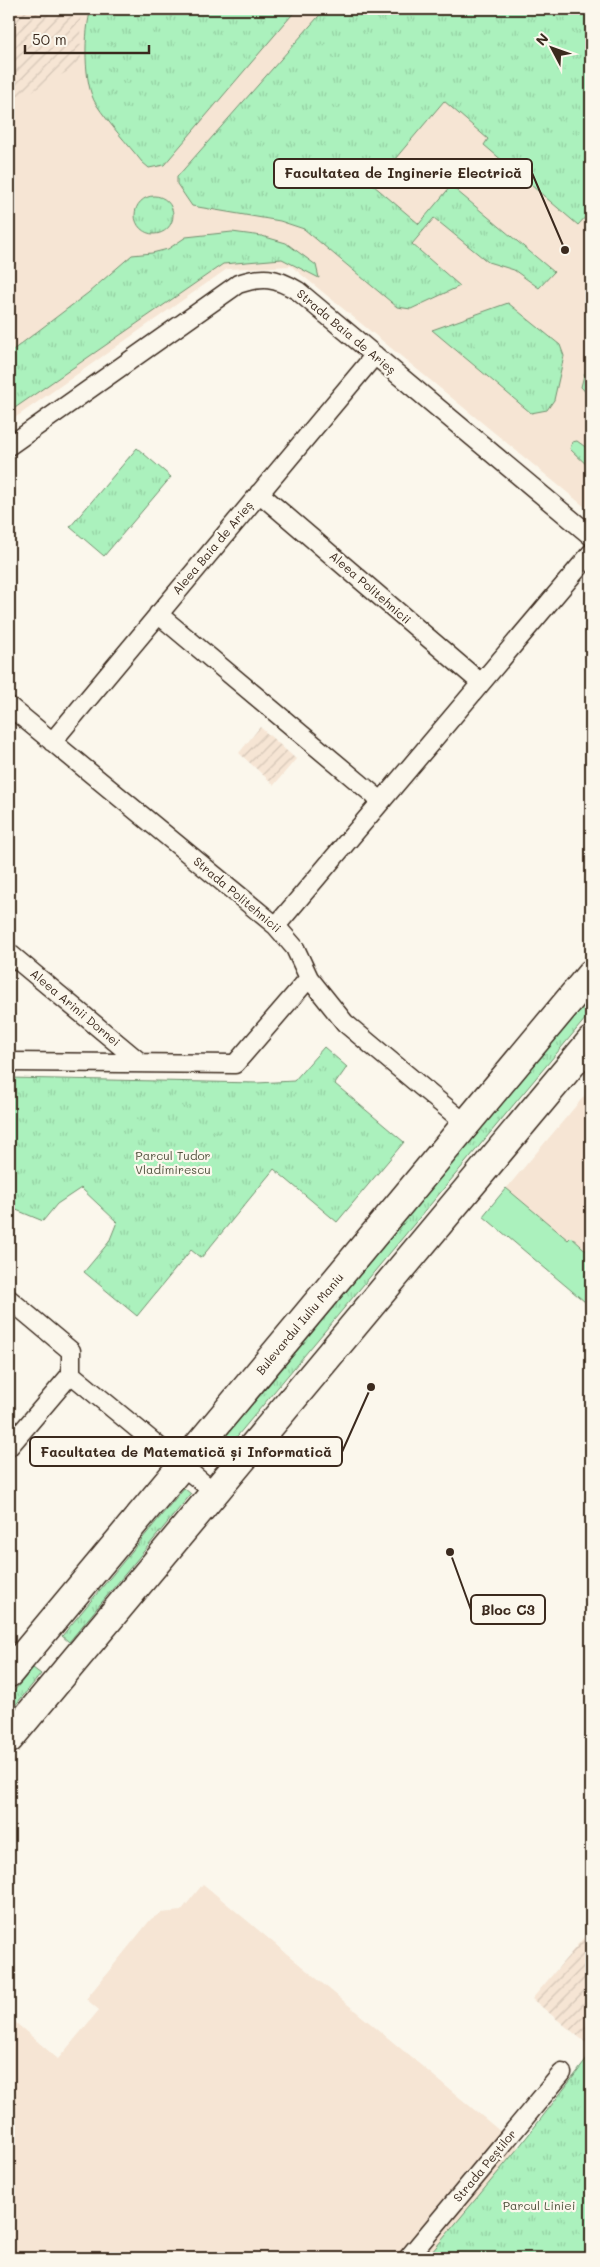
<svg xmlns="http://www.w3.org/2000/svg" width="600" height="2267" viewBox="0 0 600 2267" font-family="Mali,sans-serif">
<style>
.built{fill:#f6e5d4}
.industrial{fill:url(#industrial-furrows)}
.grass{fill:url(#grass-tufts);stroke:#738e6e}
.garden{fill:#abf1bd;stroke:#738e6e}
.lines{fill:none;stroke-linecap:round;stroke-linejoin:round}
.minor-casing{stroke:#3b2a1e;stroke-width:21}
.primary-casing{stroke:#3b2a1e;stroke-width:31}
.minor{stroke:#fbf7ec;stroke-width:18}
.primary{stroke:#fbf7ec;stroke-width:28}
.labels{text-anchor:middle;stroke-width:4.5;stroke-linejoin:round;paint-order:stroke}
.street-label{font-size:12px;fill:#3b2a1e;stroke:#fbf7ec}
.park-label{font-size:12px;fill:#51523e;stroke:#fbf7ec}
.leader{fill:none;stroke:#3b2a1e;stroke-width:2}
.callout-dot{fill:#3b2a1e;stroke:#fbf7ec;stroke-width:2}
.callout{fill:#fbf7ec;stroke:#3b2a1e;stroke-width:2}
.callout-label{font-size:14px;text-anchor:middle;font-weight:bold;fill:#3b2a1e}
</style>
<defs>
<pattern id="industrial-furrows" width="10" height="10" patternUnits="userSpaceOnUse" patternTransform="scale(1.25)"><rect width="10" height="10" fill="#f6e5d4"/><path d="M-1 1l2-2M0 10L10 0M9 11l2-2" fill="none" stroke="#d4c5b6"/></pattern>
<pattern id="grass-tufts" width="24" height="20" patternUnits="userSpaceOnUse" patternTransform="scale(1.25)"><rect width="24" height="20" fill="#abf1bd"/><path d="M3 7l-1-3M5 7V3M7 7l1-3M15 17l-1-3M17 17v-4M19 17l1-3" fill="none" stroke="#94cfa2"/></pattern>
</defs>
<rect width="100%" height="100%" fill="#fbf7ec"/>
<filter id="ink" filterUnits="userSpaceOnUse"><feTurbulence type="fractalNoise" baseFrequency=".02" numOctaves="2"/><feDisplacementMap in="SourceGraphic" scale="10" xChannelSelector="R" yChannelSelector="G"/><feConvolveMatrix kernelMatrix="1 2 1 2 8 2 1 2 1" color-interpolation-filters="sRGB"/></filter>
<g filter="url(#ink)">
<path class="built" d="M9 9H591V512L291 266 227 269 9 422Z
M591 1088V1307L483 1216Z
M203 1884 519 2147 427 2258H9V2017L58 2059 99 2010 86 1999 143 1929 151 1919 161 1913 181 1911Z"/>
<path class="industrial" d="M9 9H84L80 20 81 64 9 104Z
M260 727 296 759 274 785 239 753Z
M591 1929V2047L532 1999Z"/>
<path class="grass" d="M91 9H297L164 165 149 168 142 162C127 143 109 124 96 104 83 84 84 31 91 9Z
M325 9H591V201L585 209 589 213 578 225 484 145 488 139 444 101 373 185 419 224 451 186 554 272 539 288 514 270 488 262 434 218 412 244 460 286 411 309 397 307 304 229 280 221 192 206 177 184V177Z
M135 215a19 19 0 1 1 38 0a19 19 0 1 1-38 0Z
M232 232 262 236 286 243 316 265 319 278 282 259 223 264 9 412V353L88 293 132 255 152 253 168 249 186 237Z
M508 303 560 345 564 356 554 400 547 410 531 413 432 330Z
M591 365V398L581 387 584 375Z
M577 441 591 451V469L570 449 572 442Z
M137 448 171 477 104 556 70 527Z
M591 997V1012L218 1459 211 1454Z
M324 1047 347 1067 335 1084 404 1142 337 1222 274 1169 201 1258 191 1250 137 1316 84 1272 109 1242 117 1222 81 1188 57 1204 43 1221 9 1207V1078L257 1083 294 1081Z
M184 1488 191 1494 69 1642 62 1636Z
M33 1668 41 1674 9 1713V1697Z
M591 2054V2258H427L519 2147Z"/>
<path class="garden" d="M506 1188 568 1240 571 1237 591 1255V1307L483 1216Z"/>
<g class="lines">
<defs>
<path id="minor" d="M9 446 238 284C263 276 275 277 298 291L591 536
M259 493 481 683
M158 614 381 801
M9 706 276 926 295 948 309 978 345 1023 466 1124
M52 742 375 355
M276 926 591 553
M9 953 141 1063
M9 1062 235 1064 309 978
M9 1299 71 1351V1374
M71 1374 214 1492
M9 1447 71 1374
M408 2258 562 2073"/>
<path id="primary" d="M9 1673 591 974
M9 1739 591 1041"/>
</defs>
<use href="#minor" class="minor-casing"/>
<use href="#primary" class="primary-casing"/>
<use href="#minor" class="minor"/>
<use href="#primary" class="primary"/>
</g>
</g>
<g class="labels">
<g class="street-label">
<text transform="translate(346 332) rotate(40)" y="4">Strada Baia de Arieș</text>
<text transform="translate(213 548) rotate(-50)" y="4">Aleea Baia de Arieș</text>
<text transform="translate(370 588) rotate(41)" y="4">Aleea Politehnicii</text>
<text transform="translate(237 895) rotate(40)" y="4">Strada Politehnicii</text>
<text transform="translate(75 1008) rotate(40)" y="4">Aleea Arinii Dornei</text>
<text transform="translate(300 1324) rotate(-50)" y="4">Bulevardul Iuliu Maniu</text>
<text transform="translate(485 2166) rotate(-50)" y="4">Strada Peștilor</text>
</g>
<g class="park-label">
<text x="173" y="1160">Parcul Tudor<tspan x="173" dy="14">Vladimirescu</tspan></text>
<text x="539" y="2210">Parcul Liniei</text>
</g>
</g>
<path class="leader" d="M565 250L532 173M371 1387L342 1452M450 1552L471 1610"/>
<g class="callout-dot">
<circle cx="565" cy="250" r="5"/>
<circle cx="371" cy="1387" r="5"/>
<circle cx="450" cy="1552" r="5"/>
</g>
<g class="callout">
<rect x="274" y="159" width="258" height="29" rx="5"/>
<rect x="30" y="1437" width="312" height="29" rx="5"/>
<rect x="471" y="1595" width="74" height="29" rx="5"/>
</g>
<g class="callout-label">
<text x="403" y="178">Facultatea de Inginerie Electrică</text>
<text x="186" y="1457">Facultatea de Matematică și Informatică</text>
<text x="508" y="1615">Bloc C3</text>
</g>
<rect width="600" height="2267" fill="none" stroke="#fbf7ec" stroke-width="30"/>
<rect x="15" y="15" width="570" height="2237" fill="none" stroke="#3b2a1e" stroke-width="2" filter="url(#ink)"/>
<g transform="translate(552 48) rotate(311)" stroke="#fbf7ec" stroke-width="4" paint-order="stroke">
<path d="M0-4L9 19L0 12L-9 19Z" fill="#3b2a1e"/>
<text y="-8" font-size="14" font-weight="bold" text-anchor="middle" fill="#3b2a1e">N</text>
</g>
<path d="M25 45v8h124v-8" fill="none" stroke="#3b2a1e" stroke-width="2.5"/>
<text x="32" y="45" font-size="15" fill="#3b2a1e" stroke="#fbf7ec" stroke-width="4" paint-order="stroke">50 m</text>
</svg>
